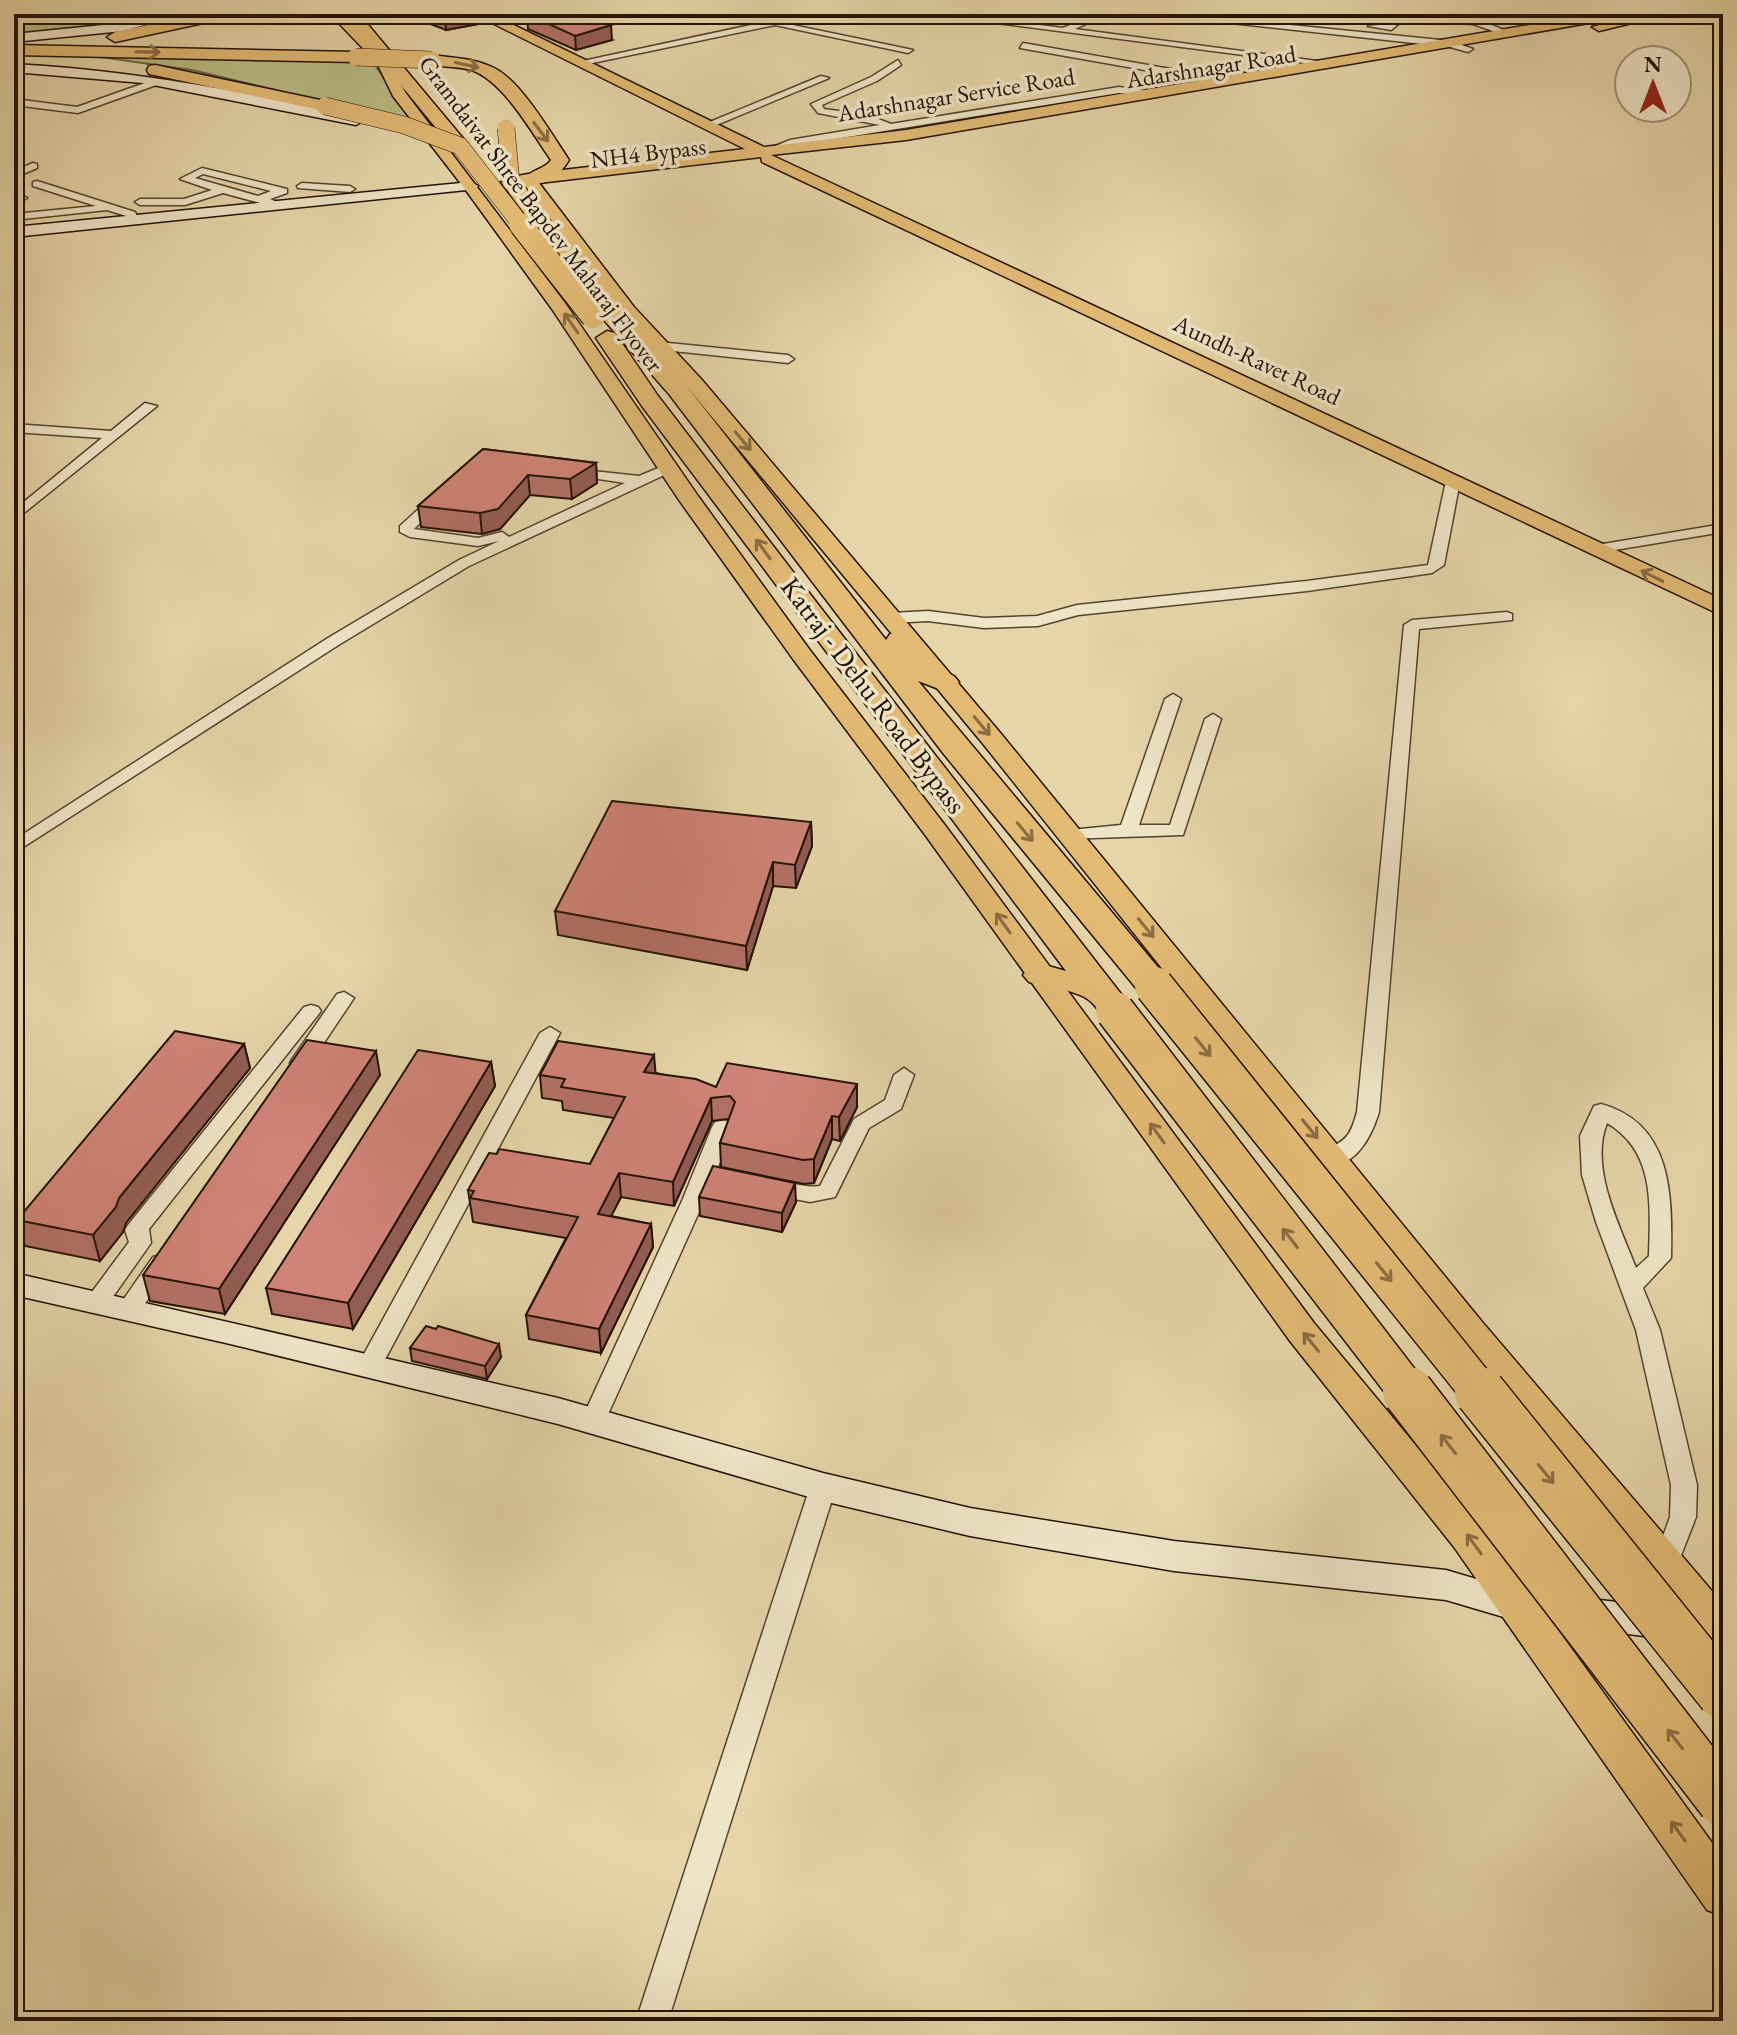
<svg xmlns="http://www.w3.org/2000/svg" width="1737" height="2035" viewBox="0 0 1737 2035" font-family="'EB Garamond',serif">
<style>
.green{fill:#bbbc84;stroke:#706745;stroke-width:2}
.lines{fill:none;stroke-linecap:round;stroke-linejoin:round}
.street-casing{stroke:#54432e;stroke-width:3}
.secondary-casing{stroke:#241206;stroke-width:3}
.primary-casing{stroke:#241206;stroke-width:3}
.highway-casing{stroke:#241206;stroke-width:3}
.street{fill:#eee4c6;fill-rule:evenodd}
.secondary{fill:#eee4c6;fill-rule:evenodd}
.primary{fill:#e2ba74;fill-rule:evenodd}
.highway{fill:#e2ba74;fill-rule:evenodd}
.highway-bridge-far3-casing{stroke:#241206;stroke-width:18;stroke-linecap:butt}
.highway-bridge-far2-casing{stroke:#241206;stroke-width:25;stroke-linecap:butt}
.highway-bridge-far1-casing{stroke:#241206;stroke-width:41;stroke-linecap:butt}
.highway-bridge-casing{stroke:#241206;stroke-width:53;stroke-linecap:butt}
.highway-bridge-far3{stroke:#e2ba74;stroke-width:17}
.highway-bridge-far2{stroke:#e2ba74;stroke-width:23}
.highway-bridge-far1{stroke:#e2ba74;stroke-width:38}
.highway-bridge{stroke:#e2ba74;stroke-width:50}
.wall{fill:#b37166;stroke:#241206;stroke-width:2}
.shaded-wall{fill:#925c53;stroke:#241206;stroke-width:2}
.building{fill:#d08377;stroke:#241206;stroke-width:2}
.oneway{stroke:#8c6e42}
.labels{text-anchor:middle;stroke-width:7;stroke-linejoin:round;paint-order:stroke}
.far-street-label{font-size:24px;fill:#241206;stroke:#eee4c6}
.street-label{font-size:28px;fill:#241206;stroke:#eee4c6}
</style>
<rect width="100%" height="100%" fill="#e5d5a8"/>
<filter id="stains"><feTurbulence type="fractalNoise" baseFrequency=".0025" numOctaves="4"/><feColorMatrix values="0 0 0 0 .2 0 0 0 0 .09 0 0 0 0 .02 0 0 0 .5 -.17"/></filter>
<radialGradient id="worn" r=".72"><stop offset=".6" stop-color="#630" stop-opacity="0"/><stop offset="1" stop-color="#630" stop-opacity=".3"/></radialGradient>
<path class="green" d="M14 14H155L118 23 14 34Z
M93 56 373 62 414 123 192 70Z"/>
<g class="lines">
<defs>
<path id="street" d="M802 14H819L783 23 913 50 908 53 775 25 583 65 578 62Z
M1096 14H1107L1075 29 1332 63 1327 66 973 20 977 17 1063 28Z
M1149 14H1179L1451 41 1473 49 1468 52 1450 47Z
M1343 14H1382L1391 17 1387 20Z
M1483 14H1530L1590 20 1586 23Z
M1718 14H1723V18Z
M1400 15 1474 18 1514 34 1507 36 1473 24 1402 21 1391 30 1368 26 1389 24Z
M1023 43 1199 74 1215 83 1210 86 1196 79 1020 48Z
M898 60 901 65 877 81 822 105 824 109 868 115 891 124 1119 87 1162 93 1157 96 1119 93 792 146 763 156 758 153 790 140 880 125 818 113 811 104 871 77Z
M821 76 829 78 714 126 705 124Z
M156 79 159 84 78 113 14 105V99L77 107Z
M33 163 37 164V168L14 178V171Z
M202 168 287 189V193L270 199 284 205 279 208 223 193 185 205H140L135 202 140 199H184L212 190 180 179ZM203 174 271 191 258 196 195 178Z
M37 181 135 212 139 220 129 222 126 216 107 210 14 220V214L96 206 33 186V182Z
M302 183 350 186 355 189 350 192 298 188 297 186Z
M22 195 27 198 14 205V198Z
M658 342 788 355 794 359 788 363 654 349 652 346Z
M145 403 157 406 14 521V510L102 438 14 432V424L111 431Z
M668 464 675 468 673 471 469 566 340 644 14 853V840L328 638 459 560 499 541 478 546 410 537 400 532V526L435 494H445L447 497 414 529 478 538 502 532 509 537 625 483 565 474V468L639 476Z
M1453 477 1460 481 1444 565 1432 573 1307 591 1078 615 1038 626 984 628 928 621 892 623 884 618 892 613 928 611 984 618 1037 616 1077 605 1307 581 1428 565 1446 481Z
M1723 524V532L1597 553 1590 549 1597 545Z
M1507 612 1512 614V620L1419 629 1379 1112C1372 1135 1355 1171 1325 1163L1322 1158C1338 1136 1347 1150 1357 1112L1404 625 1412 620Z
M1173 694 1181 699 1139 825H1170L1205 719 1213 714 1221 719 1183 835 1064 839 1061 835 1070 830 1121 825 1165 699Z
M344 992 354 998 307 1068H293L290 1063 293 1058 337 994Z
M311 1005 318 1007 321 1011 318 1015 149 1229 151 1243 105 1308 97 1310 89 1308 85 1302 89 1296 129 1242 125 1230 128 1225 304 1007Z
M550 1027 560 1033 382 1365 378 1371 370 1374 362 1371 358 1365 540 1033Z
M904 1068 914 1075 901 1109 869 1128 835 1197 810 1202 760 1192 757 1187 760 1182C780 1176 800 1189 820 1186L854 1119 885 1100 894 1075Z
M1601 1104C1674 1124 1672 1198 1671 1258L1643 1288 1660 1330 1697 1485 1696 1517 1675 1571 1666 1575 1657 1571 1653 1564 1670 1517 1671 1485 1636 1330 1596 1222 1582 1175 1580 1136 1594 1106ZM1607 1123C1656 1152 1650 1206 1649 1256L1636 1268C1620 1226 1589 1168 1607 1123Z
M723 1120 731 1122 734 1127 704 1201 605 1421 602 1428 593 1430 584 1428 581 1421 682 1201 712 1127 715 1122Z
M161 1255 169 1257 172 1263 169 1269 137 1315 129 1317 121 1315 117 1309 121 1303 153 1257Z
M823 1477 832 1480 836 1487 668 2021H636L810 1487 814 1480Z"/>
<path id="secondary" d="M162 14H183L123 31 14 42V34L123 23Z
M14 64C110 69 204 84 299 104 317 108 349 110 363 121L356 125 143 83 14 72Z
M471 182 478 186 476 189 14 237V227Z
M14 1273 558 1398 823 1473 970 1508 1174 1541 1446 1570 1537 1597 1543 1608 1537 1619 1524 1623 1446 1600 1174 1571 970 1536 823 1501 558 1424 226 1343 14 1295Z
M1573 1597 1688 1610 1723 1625V1658L1683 1641 1573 1627 1560 1623 1554 1612 1560 1601Z"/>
<path id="primary" d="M330 14H344L388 58 405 92 565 303 698 496 809 649 944 824 1314 1323 1482 1525 1723 1858V1916L1707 1910 1454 1547 1290 1341 926 836 793 659 679 500 552 309 465 189 393 96 377 63Z
M474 14H491L764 147 906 130 1595 14H1625L1618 18 906 140 771 155 1723 600V616L762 162 761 157 539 183 634 307 702 380 1002 735 1483 1323 1723 1604V1650L1709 1645 1459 1341 984 745 688 388 622 314 524 184 513 186 505 181 507 178 528 174 745 149Z
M1643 14H1669L1599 31 1592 27Z"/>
<path id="highway" d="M200 14H230L222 19 115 42 107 37 115 32Z
M343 14H359L466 142 469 146 466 150H454Z
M14 45 356 52 364 57 356 62 14 55Z
M432 55C453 58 474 58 494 68 521 81 552 135 569 160 560 175 546 187 527 183L525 179C531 169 544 170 551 160 532 133 503 80 471 70 457 66 441 67 426 64L424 60Z
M155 65 325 101 334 106 325 111 149 74 147 70 149 66Z
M511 176 518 178 619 309 685 384 886 640 890 634 900 632 910 634 936 668 954 676 959 682 954 688 944 691 918 681 1167 978 1172 986 1167 994 1154 997 1141 994 943 753 669 394 603 319 501 182Z
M607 331 615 333 658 396 820 607 1128 1003 1133 1011 1128 1019C1095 1027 1106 1010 1086 998 1074 990 1043 986 1029 982L1023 975 1029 968 1041 964 1066 971 642 406 596 338Z"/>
</defs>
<use href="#street" class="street-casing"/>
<use href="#secondary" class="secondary-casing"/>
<use href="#primary" class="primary-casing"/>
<use href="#highway" class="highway-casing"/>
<use href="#street" class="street"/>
<use href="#secondary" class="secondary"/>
<use href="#primary" class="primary"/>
<use href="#highway" class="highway"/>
<defs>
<path id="highway-bridge-far3" d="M356 57 432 60
M325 106 404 125 460 146 523 227
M506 128 511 182"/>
<path id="highway-bridge-far2" d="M521 225 593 317"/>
<path id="highway-bridge-far1" d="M1154 986 1482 1394
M1115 1011 1410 1394"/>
<path id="highway-bridge" d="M1408 1392 1723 1801
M1480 1392 1723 1694"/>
</defs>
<use href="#highway-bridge-far3" class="highway-bridge-far3-casing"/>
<use href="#highway-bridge-far2" class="highway-bridge-far2-casing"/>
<use href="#highway-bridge-far1" class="highway-bridge-far1-casing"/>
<use href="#highway-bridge" class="highway-bridge-casing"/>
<use href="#highway-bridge-far3" class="highway-bridge-far3"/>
<use href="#highway-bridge-far2" class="highway-bridge-far2"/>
<use href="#highway-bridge-far1" class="highway-bridge-far1"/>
<use href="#highway-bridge" class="highway-bridge"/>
</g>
<path class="wall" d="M404 14H484V23L446 30Z
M527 14 612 40 576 50 528 29Z
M483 449 596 463 597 483 572 499 530 495 500 529 482 534 421 527 418 506Z
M811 822 812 846 796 888 773 886 747 970 558 935 555 911Z
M244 1044 250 1068 126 1223 123 1232 100 1261 25 1246 17 1220Z
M491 1062 495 1086 353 1329 272 1314 266 1288Z
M656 1073 716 1087 857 1107 840 1141 832 1139 814 1183 804 1184 721 1167 720 1143 729 1119 712 1121 674 1206 621 1197 611 1216 651 1224 653 1247 601 1353 529 1339 526 1315 566 1238 473 1222 468 1190 590 1164 614 1118 563 1110 562 1101 542 1098 540 1075Z
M380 1075 225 1314 150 1301 143 1275Z
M699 1197 796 1202 782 1232 700 1216Z
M410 1348 501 1357 487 1379 412 1361Z"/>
<path class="shaded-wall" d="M473 14H484V23L446 30 445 19Z
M611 25 612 40 576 50 575 36Z
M596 463 597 483 572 499 570 479Z
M528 475 530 495 500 529 482 534 480 513Z
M811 822 812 846 796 888 795 865Z
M773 862V886L747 970 746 946Z
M244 1044 250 1068 126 1223 123 1232 100 1261 93 1235 119 1198Z
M376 1051 380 1075 225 1314 219 1289Z
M654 1055 656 1078 644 1072Z
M491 1062 495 1086 353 1329 348 1303Z
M857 1084V1107L840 1141 839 1117Z
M711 1098 712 1121 674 1206 673 1182Z
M832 1116V1139L814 1183V1159Z
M619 1173 621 1197 600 1238 598 1214Z
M795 1183 796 1202 782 1232V1213Z
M651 1224 653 1247 601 1353 599 1329Z
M499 1344 501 1357 487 1379 485 1366Z"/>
<path class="building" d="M431 14H473L445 19Z
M527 14H577L611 25 575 36Z
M483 449 596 463 570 479 528 475 498 509 480 513 418 506Z
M612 801 811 822 795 865 773 862 746 946 555 911Z
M175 1031 244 1044 119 1198 116 1207 93 1235 17 1220Z
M307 1040 376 1051 219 1289 143 1275Z
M558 1041 654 1055 644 1072 696 1079 716 1087 727 1063 857 1084 839 1117 832 1116 814 1159 803 1160 720 1143 735 1102 730 1096 711 1098 673 1182 619 1173 598 1214 651 1224 599 1329 526 1315 578 1217 470 1198 474 1191 468 1190 489 1153 497 1154 499 1149 590 1164 625 1097 561 1087 565 1079 540 1075Z
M418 1050 491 1062 348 1303 266 1288Z
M713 1166 795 1183 782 1213 699 1197Z
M426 1326 436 1329 438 1326 499 1344 485 1366 410 1348Z"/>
<defs><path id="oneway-shaft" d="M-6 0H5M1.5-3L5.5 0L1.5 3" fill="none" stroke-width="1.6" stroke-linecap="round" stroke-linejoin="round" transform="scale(2)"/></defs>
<g class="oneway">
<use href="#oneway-shaft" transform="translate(148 52) rotate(1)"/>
<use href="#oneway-shaft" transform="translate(467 65) rotate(12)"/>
<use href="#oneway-shaft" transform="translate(541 132) rotate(53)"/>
<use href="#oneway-shaft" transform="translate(571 323) rotate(-125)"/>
<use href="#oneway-shaft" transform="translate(743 441) rotate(50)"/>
<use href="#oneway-shaft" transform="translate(763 549) rotate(-126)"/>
<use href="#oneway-shaft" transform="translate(1652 576) rotate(-154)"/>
<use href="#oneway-shaft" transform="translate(982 726) rotate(50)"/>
<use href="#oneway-shaft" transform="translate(1025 832) rotate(50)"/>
<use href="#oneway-shaft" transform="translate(1003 923) rotate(-126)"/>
<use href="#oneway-shaft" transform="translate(1146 928) rotate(51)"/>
<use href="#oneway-shaft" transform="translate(1203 1047) rotate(51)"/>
<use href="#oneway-shaft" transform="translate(1310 1129) rotate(51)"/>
<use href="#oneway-shaft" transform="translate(1157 1133) rotate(-126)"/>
<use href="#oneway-shaft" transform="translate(1290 1238) rotate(-128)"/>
<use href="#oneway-shaft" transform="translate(1384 1272) rotate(51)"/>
<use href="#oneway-shaft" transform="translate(1311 1342) rotate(-129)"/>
<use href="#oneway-shaft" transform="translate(1448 1444) rotate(-128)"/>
<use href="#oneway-shaft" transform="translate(1546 1474) rotate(51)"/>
<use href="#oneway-shaft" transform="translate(1474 1544) rotate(-126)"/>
<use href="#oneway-shaft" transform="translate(1675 1739) rotate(-128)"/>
<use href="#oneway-shaft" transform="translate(1678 1831) rotate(-126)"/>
</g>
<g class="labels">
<g class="far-street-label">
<text transform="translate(1211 67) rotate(-9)" y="8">Adarshnagar Road</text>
<text transform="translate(956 95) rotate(-9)" y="8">Adarshnagar Service Road</text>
<text transform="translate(648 153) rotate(-7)" y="8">NH4 Bypass</text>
<text transform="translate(541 214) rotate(53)" y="8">Gramdaivat Shree Bapdev Maharaj Flyover</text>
<text transform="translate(1257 360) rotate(25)" y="8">Aundh-Ravet Road</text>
</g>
<g class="street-label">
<text transform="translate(874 695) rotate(53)" y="10">Katraj - Dehu Road Bypass</text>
</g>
</g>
<rect width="1737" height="2035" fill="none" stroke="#e5d5a8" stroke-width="48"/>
<rect x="16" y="16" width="1705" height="2003" fill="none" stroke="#241206" stroke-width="4"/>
<rect x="24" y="24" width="1689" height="1987" fill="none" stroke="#241206" stroke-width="2"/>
<g transform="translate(1653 84)"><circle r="38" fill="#eee4c6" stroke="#9d9079" stroke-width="2"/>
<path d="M0-6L14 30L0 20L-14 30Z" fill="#8f2418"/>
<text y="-12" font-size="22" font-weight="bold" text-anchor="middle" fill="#241206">N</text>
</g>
<rect width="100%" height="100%" filter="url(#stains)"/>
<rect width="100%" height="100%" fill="url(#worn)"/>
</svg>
